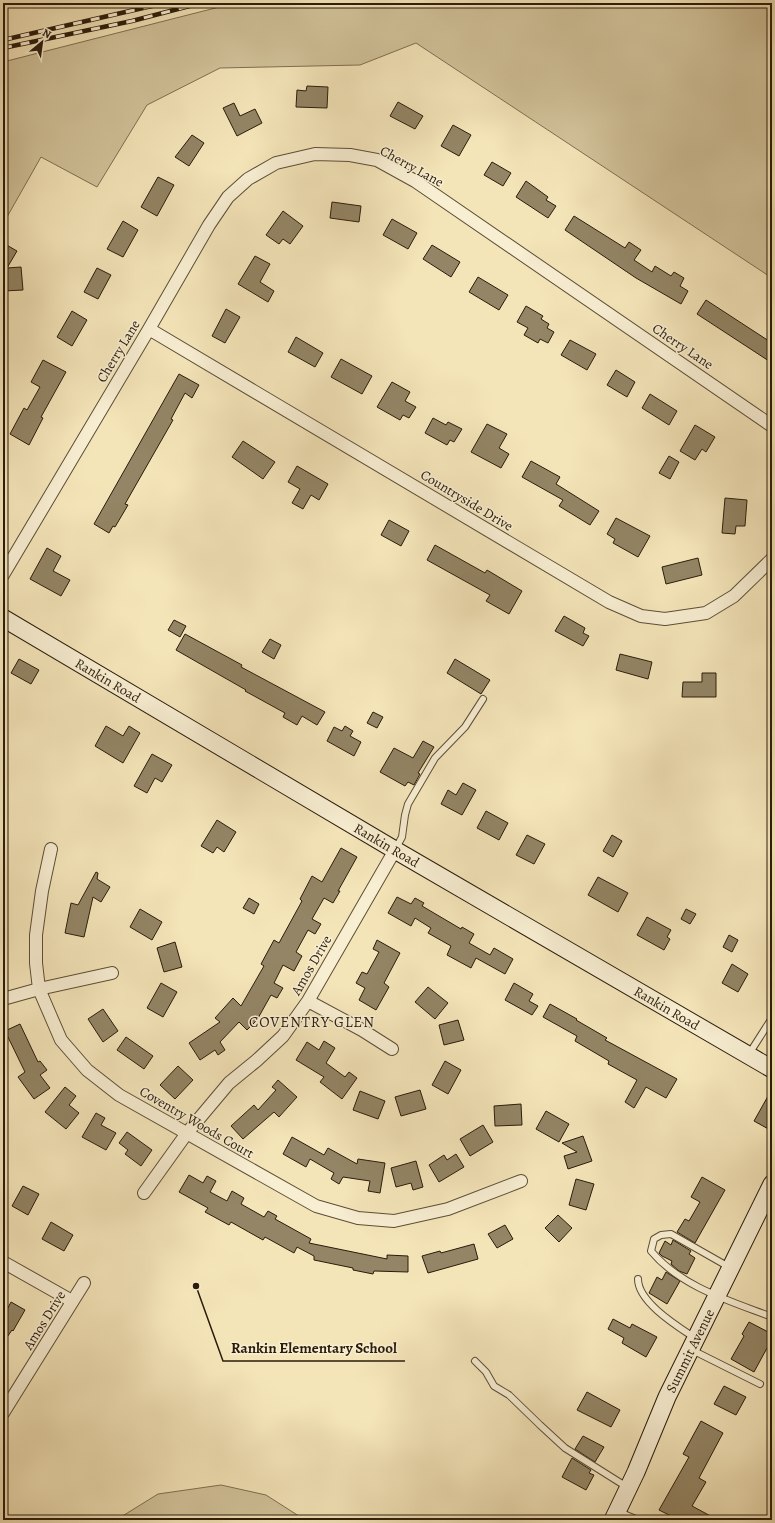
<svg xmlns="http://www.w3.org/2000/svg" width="775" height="1523" viewBox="0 0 775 1523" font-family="Alegreya,serif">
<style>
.green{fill:#d2c39b;stroke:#7e7052}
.building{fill:#938565;stroke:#2a1c0a}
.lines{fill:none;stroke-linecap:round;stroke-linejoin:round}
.lane-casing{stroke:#5c4e36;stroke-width:8}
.street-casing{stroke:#5c4e36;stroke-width:14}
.secondary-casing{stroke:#2a1c0a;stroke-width:19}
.lane{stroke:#f8eed2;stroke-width:6}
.street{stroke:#f8eed2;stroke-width:12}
.secondary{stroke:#f8eed2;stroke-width:17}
.rail-casing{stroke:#2a1c0a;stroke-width:4.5}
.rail{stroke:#f8eed2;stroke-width:3;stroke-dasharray:9;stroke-linecap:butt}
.labels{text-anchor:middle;stroke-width:3;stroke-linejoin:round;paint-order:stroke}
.street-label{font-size:14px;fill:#2a1c0a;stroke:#f8eed2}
.neighbourhood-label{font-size:15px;letter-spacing:1px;fill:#2a1c0a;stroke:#f8eed2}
.leader{fill:none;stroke:#2a1c0a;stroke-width:1.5}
.callout-dot{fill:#2a1c0a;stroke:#f8eed2;stroke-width:1.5}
.callout-label{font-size:15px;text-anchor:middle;font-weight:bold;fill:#2a1c0a;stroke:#f8eed2;stroke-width:3;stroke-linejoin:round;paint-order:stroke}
</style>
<rect width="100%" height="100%" fill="#f4e5b9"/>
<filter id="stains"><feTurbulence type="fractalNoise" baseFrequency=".005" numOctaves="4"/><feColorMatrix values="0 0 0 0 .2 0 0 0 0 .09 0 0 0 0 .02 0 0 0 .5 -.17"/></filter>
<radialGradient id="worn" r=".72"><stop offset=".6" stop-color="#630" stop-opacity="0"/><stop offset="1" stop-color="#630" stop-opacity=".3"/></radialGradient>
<path class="green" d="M235 3H772V278L416 43 360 65 220 68 147 105 97 187 41 157 3 224V62Z
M221 1485 266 1495 302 1518 301 1520H116L158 1494Z"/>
<path class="building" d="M307 86 328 87 327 108 296 107 297 90 306 91Z
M398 102 423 116 415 129 390 116Z
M234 103 240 116 255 109 262 123 237 136 223 108Z
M453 125 471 135 459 156 441 146Z
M192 135 204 143 189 166 175 157Z
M492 162 511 173 503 186 484 175Z
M158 177 174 185 157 216 141 207Z
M526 181 548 197 546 200 556 206 548 218 516 197Z
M332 202 361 206 359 222 330 218Z
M283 211 303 226 290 244 283 239 279 244 266 235Z
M574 216 625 248 629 242 641 250 634 260 652 272 655 266 671 276 674 272 684 278 680 286 688 291 681 304 636 278 565 230Z
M392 219 417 233 408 249 383 235Z
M123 221 138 230 123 257 107 249Z
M3 243 17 251 7 268 21 267 23 290 3 291Z
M432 245 460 262 451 277 423 259Z
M255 256 270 264 260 282 274 291 268 302 238 284Z
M97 268 111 275 98 299 84 292Z
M478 277 508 295 499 310 469 292Z
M706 300 772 343V363L697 314Z
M526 306 543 316 541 319 549 324 547 328 554 332 548 343 540 339 538 343 524 335 528 328 517 322Z
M226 309 240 317 225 343 212 336Z
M72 311 87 320 72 346 57 337Z
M296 337 323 353 315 367 288 352Z
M570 340 596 354 587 370 561 355Z
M341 359 372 376 362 394 331 377Z
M43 360 66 372 41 417 43 418 29 445 10 434 24 408 27 410 40 387 31 382Z
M616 370 635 382 627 397 607 385Z
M179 374 199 385 192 398 185 393 171 419 173 420 125 504 128 505 115 527 113 526 109 533 94 524Z
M392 382 410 392 405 401 416 407 409 418 403 415 400 420 377 407Z
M650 394 677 411 669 425 642 408Z
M433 418 446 425 448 422 462 429 454 442 450 440 447 445 425 433Z
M487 424 507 434 499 448 509 454 501 468 471 452Z
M695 425 715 437 706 452 702 449 695 460 680 451Z
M243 441 275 462 263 479 232 457Z
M669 456 679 462 670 479 659 473Z
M531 461 560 477 556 484 599 511 590 525 559 506 563 500 522 477Z
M297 466 328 484 319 500 311 495 303 509 292 503 300 489 288 482Z
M725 498 747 500 745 526H736L735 534 722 533Z
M616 518 650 536 638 557 613 543 615 539 607 534Z
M389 520 409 531 401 546 381 535Z
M435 545 485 573 487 570 522 591 509 614 486 601 490 595 427 560Z
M47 548 61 556 53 571 70 580 61 596 30 579Z
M698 558 702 575 666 584 662 567Z
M564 616 585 628 583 633 589 636 583 646 555 631Z
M174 620 186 626 180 637 168 630Z
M185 634 242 665 241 667 325 712 317 725 302 716 297 725 283 717 285 713 245 691 246 690 176 650Z
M270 639 281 645 274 659 262 652Z
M620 654 652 662 648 679 616 670Z
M19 659 39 670 31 684 11 673Z
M455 659 490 680 481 694 447 673Z
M702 673H716V697H682L683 682H702Z
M373 712 383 717 377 728 367 723Z
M106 726 123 736 129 726 140 733 123 763 95 746Z
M345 726 353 731 350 736 361 742 354 756 327 741 334 727 342 731Z
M423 741 434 747 418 773 420 774 414 785 408 782 405 786 380 772 394 748 413 758Z
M152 754 172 765 162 782 155 778 147 793 134 786Z
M463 783 476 790 462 815 441 804 448 790 456 795Z
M486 811 508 823 499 840 477 828Z
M217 820 236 832 224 852 217 847 213 853 201 846Z
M527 835 545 844 534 864 516 855Z
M612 835 622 841 613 857 603 851Z
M341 848 357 857 338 891H340L333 903 324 898 312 919 321 924 315 934 308 930 296 952 302 956 294 971 283 965 274 983 283 988 277 998 271 995 257 1020 247 1030 239 1022 220 1042 225 1050 218 1055 215 1050 200 1060 189 1043 220 1022 215 1018 233 998 241 1006 264 966 261 964 274 940 279 943 302 901 300 899 312 876 322 882Z
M96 872 98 873 97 879 110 887 101 902 93 897 84 937 65 933 71 903 78 905Z
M598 877 628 893 618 912 588 895Z
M397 897 411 904 415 898 424 903 422 906 461 929 462 927 474 934 469 943 490 955 494 948 513 959 505 974 476 958 471 968 447 955 451 946 428 933 431 928 415 918 411 926 388 913Z
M249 898 259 904 254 914 243 908Z
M140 909 162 922 152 940 130 927Z
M686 909 696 914 690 924 681 919Z
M647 917 671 930 667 937 670 939 664 950 637 935Z
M729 935 738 940 732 952 723 947Z
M377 940 400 953 384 983 389 987 376 1010 359 1000 365 988 356 983 362 972 367 974 379 952 373 949Z
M175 942 182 967 164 972 157 948Z
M732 964 748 974 738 992 722 983Z
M161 983 177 992 163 1017 147 1008Z
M514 983 533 994 529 1001 538 1006 532 1015 505 1000Z
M428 987 448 1003 435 1019 415 1002Z
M550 1004 577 1019 576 1020 607 1038 605 1040 677 1079 666 1098 646 1087 634 1108 625 1102 637 1080 608 1064 609 1061 575 1041 577 1036 543 1017Z
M103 1009 118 1031 103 1042 88 1019Z
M458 1020 464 1040 444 1045 439 1025Z
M20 1024 38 1062 40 1061 47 1070 40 1075 50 1088 34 1099 18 1077 25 1072 5 1031Z
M126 1037 153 1056 144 1069 117 1050Z
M324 1041 335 1048 326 1063 345 1077 349 1072 357 1078 342 1099 320 1082 324 1077 296 1060 307 1042 319 1050Z
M445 1061 461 1070 448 1094 432 1085Z
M178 1066 193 1080 175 1099 160 1085Z
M278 1080 297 1097 279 1117 274 1112 243 1139 231 1126 254 1105 258 1110 276 1090 272 1087Z
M65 1087 76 1096 69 1105 79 1113 66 1129 45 1112Z
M772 1089V1131L754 1121Z
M420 1090 426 1109 401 1116 395 1097Z
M360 1091 385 1101 378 1119 353 1110Z
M521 1104 522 1125 495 1126 494 1106Z
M546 1111 569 1124 559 1142 536 1129Z
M96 1113 105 1118 101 1125 116 1133 106 1150 82 1137Z
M483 1125 493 1142 470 1156 460 1139Z
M127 1132 152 1150 141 1166 125 1154 128 1150 119 1143Z
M583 1136 592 1161 568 1169 564 1156 577 1152 562 1143Z
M292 1137 324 1155 328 1148 357 1164 358 1159 385 1163 380 1193 368 1191 370 1181 343 1177 339 1184 331 1179 334 1173 310 1159 306 1167 283 1154Z
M456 1154 464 1167 439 1182 429 1165 444 1155 447 1160Z
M416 1161 423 1187 413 1190 411 1183 396 1187 391 1168Z
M189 1175 203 1183 207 1176 216 1181 210 1192 227 1201 232 1191 244 1198 241 1204 264 1217 268 1211 277 1216 275 1219 311 1239 309 1243 387 1259V1255L408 1256V1272L374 1271 373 1274 353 1270V1268L314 1260V1256L297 1247 294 1253 265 1237 263 1240 231 1222 229 1225 205 1212 208 1208 179 1192Z
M702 1177 725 1190 695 1243 677 1232 685 1219 689 1221 700 1202 691 1197Z
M576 1179 594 1184 586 1210 569 1205Z
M23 1186 39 1194 28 1215 12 1206Z
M558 1215 572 1228 559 1242 545 1228Z
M51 1222 73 1235 64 1251 42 1239Z
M505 1225 513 1239 497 1248 488 1234Z
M673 1240 691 1251 689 1254 695 1258 687 1274 679 1271 671 1264 672 1261 662 1256 659 1253 665 1241 671 1245Z
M474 1244 478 1259 428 1273 422 1256 440 1251 441 1253Z
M666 1272 680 1281 667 1304 649 1293 657 1277 662 1280Z
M11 1302 25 1310 13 1331 12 1330 3 1343V1317Z
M613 1319 630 1328 632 1324 657 1337 646 1357 622 1343 624 1338 608 1329Z
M749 1322 772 1334V1351L767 1348 754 1372 731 1359 744 1336 742 1334Z
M724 1386 746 1397 736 1415 714 1404Z
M587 1392 620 1410 611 1427 577 1410Z
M701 1421 723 1433 699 1478 706 1482 692 1506 718 1520H679L659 1510 689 1457 683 1454Z
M583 1436 604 1447 595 1462 575 1449Z
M572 1458 591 1470 589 1473 594 1475 586 1490 562 1477Z"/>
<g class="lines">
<defs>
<path id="lane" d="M396 848 402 837 405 815 408 804 435 758 465 727 483 699
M749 1054 772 1018
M729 1267 671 1234 661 1235 654 1239 651 1251C681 1287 730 1301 772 1317
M638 1279C638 1302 677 1326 695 1338
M692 1350 760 1384
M475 1361 486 1372 494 1386 509 1395 540 1425 565 1448 627 1487
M619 1512 638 1520"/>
<path id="street" d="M149 329 609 602 641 616 665 619 706 613 734 596 772 559
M3 575 149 329 209 225 228 197 248 179 276 163 315 154 350 155 377 160 415 181 772 426
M51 849 42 891 36 935V963L39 989 61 1040 87 1070 119 1095 316 1206 358 1218 394 1221 448 1209 521 1181
M3 999 39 989 112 973
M308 1001 362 1030 392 1049
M144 1193 187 1133 229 1083 256 1061 283 1036 308 1001 395 850
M3 1262 72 1301
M3 1413 84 1283"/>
<g id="secondary">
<path id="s1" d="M3 618 395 850 772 1069"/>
<path id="s2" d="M613 1520 636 1472 667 1397 772 1184"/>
</g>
</defs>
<use href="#lane" class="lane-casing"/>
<use href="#street" class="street-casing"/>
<use href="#secondary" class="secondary-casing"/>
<use href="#lane" class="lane"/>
<use href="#street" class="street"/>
<use href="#secondary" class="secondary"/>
<defs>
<path id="rail" d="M3 40 165 3
M3 48 132 21 201 3"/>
</defs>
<use href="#rail" class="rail-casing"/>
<use href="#rail" class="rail"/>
</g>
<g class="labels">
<g class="street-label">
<text transform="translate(412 166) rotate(29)" y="5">Cherry Lane</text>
<text transform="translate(683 346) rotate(34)" y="5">Cherry Lane</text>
<text transform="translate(118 351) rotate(-59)" y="5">Cherry Lane</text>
<text transform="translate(467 500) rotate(31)" y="5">Countryside Drive</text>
<text dy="5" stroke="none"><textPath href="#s1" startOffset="122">Rankin Road</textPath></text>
<text dy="5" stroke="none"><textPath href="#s1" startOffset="446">Rankin Road</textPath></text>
<text transform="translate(311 965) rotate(-60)" y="5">Amos Drive</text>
<text dy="5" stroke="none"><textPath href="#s1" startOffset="770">Rankin Road</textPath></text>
<text transform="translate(197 1122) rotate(30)" y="5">Coventry Woods Court</text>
<text transform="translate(44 1320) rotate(-58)" y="5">Amos Drive</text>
<text dy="5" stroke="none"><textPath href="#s2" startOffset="186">Summit Avenue</textPath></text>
</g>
<g class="neighbourhood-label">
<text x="312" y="1027">COVENTRY GLEN</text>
</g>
</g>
<path class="leader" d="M196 1286L223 1361H405"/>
<circle class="callout-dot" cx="196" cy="1286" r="4"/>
<g class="callout-label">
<text x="314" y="1353">Rankin Elementary School</text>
</g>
<rect width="775" height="1523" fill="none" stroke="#f4e5b9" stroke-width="16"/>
<rect x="4" y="4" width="767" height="1515" fill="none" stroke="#2a1c0a" stroke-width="2"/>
<rect x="8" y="8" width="759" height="1507" fill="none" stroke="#2a1c0a"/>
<g transform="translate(42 42) rotate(29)" stroke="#f8eed2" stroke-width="3" paint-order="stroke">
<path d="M0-3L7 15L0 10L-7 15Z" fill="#2a1c0a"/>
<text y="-6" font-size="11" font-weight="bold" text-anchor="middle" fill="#2a1c0a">N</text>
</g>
<rect width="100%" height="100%" filter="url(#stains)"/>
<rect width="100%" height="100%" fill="url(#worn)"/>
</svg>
